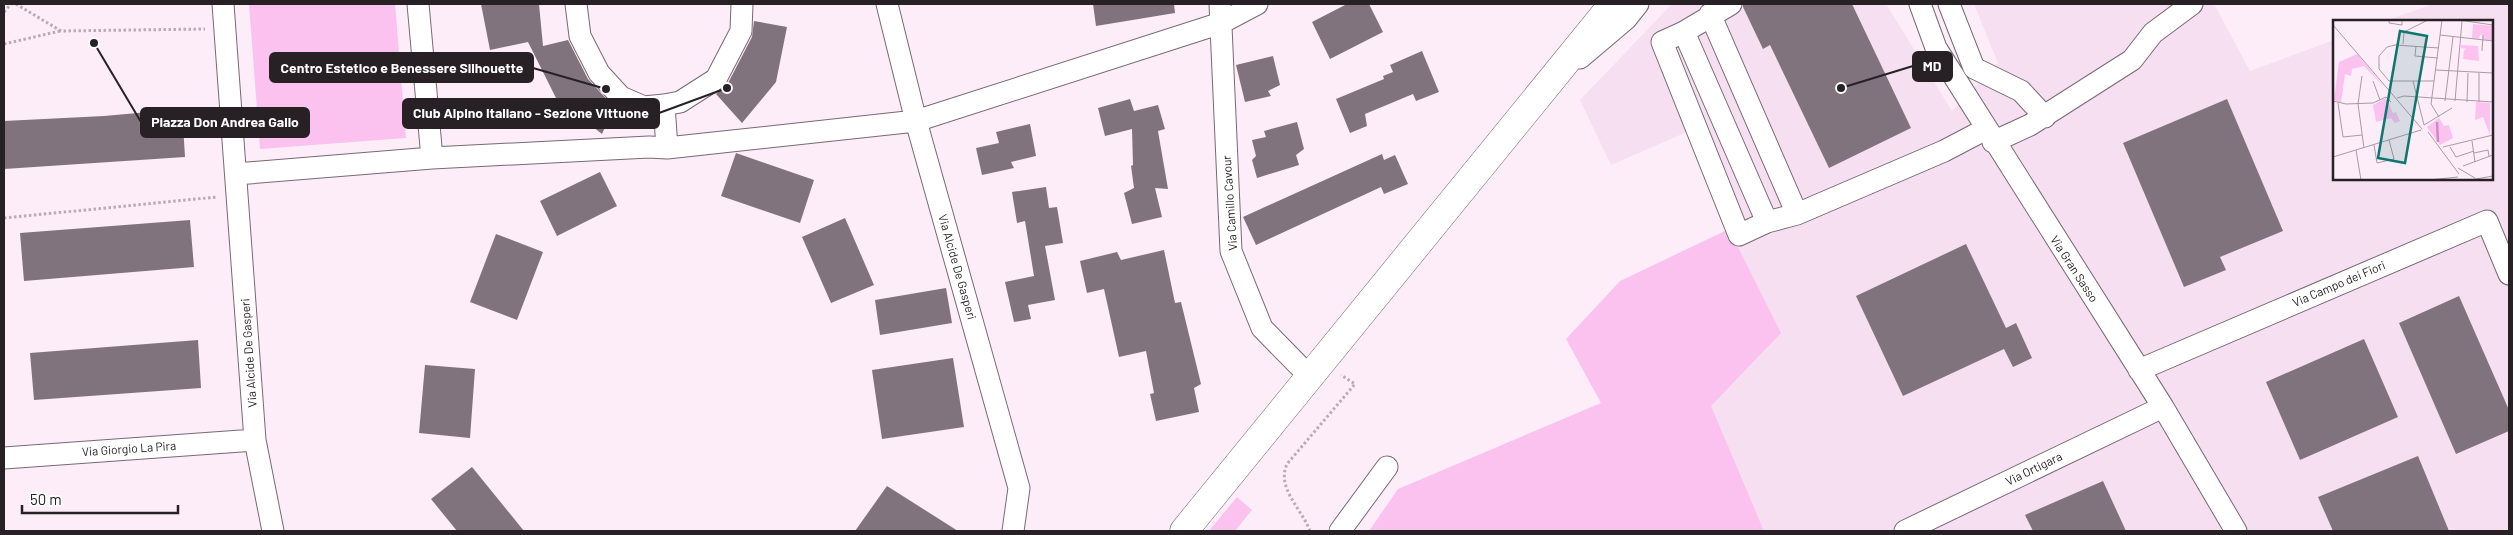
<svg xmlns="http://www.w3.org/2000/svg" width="2513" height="535" viewBox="0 0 2513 535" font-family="Barlow,sans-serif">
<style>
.built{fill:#f5dff0}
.green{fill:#fbc2f0}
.building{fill:#81737e}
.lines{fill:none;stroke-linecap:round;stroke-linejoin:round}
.minor-casing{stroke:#776974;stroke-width:23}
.major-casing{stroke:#776974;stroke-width:29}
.path{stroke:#b8abb5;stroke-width:3;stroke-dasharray:2.5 2.5;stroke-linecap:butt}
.minor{stroke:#fff;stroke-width:21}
.major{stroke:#fff;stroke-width:28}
.labels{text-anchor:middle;stroke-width:4.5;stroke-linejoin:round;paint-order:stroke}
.street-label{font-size:12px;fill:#272126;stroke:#fff}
.inset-river{fill:none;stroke:#ce8ac2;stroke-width:2.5}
.inset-road{fill:none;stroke:#a79ba5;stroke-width:1}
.view{fill:#0f766e;fill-opacity:0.15;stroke:#0f766e;stroke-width:2.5}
.inset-edge{fill:none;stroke:#272126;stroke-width:2.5}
.leader{fill:none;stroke:#272126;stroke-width:2}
.callout-dot{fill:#272126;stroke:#fff;stroke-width:2}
.callout{fill:#272126;stroke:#272126;stroke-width:2}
.callout-label{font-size:14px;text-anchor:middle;font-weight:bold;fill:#fff}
</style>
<rect width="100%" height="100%" fill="#fdedf9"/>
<path class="built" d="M1672 4H1886L1952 111 1998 63 1974 4H2214L2250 71 2334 40V179H2492V21H2385L2433 4H2509V531H1764L1710 406 1729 229 1687 132 1611 165 1580 100Z"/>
<path class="green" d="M249 4H395L406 138 260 149Z
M1729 229 1781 333 1711 406 1764 531H1369L1398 489 1601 403 1566 339 1620 281Z
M1237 497 1252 510 1235 531H1209Z"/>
<path class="building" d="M481 4H539L543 46 568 40 588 79 614 107 602 134 556 98 528 42 490 50Z
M1093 4H1174L1175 13 1096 26Z
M1347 4H1369L1383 32 1330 59 1312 22Z
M1743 4H1852L1911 128 1829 168 1770 45 1763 49 1743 7Z
M754 21 787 27 776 82 742 123 716 94 727 85 752 37Z
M1422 51 1439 92 1416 101 1413 94 1365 114 1367 126 1350 133 1336 99 1384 79 1383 76 1393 72 1390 65Z
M1273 56 1280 85 1268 91 1271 96 1245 102 1236 65Z
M1130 99 1134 111 1158 105 1165 129 1158 131 1168 189 1155 188 1162 217 1132 224 1124 193 1134 188 1131 166 1133 165 1132 129 1105 136 1098 108Z
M2227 99 2283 231 2220 257 2226 270 2184 287 2123 143Z
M182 109 185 157 4 169V121L104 116Z
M1297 122 1304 149 1296 155 1299 165 1257 178 1252 160 1256 156 1252 140 1266 137 1264 131Z
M1030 124 1036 156 1011 162 1014 168 982 175 976 148 999 143 996 132Z
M736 153 814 180 800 223 721 196Z
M1382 154 1384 160 1395 155 1408 184 1384 194 1381 187 1256 245 1243 217Z
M600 172 617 206 557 236 540 201Z
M1046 187 1049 208 1057 207 1063 243 1045 246 1055 300 1028 305 1031 319 1014 322 1005 282 1034 276 1025 221 1017 223 1012 192Z
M845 218 874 285 831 303 802 237Z
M190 220 194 267 24 281 20 233Z
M496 234 543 252 517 320 470 302Z
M1966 244 2006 328 2016 323 2032 358 2013 367 2004 349 1903 396 1856 296Z
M1164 250 1175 303 1181 302 1201 384 1194 388 1199 412 1156 421 1150 394 1154 393 1146 351 1119 357 1104 289 1087 293 1080 261 1117 252 1121 260Z
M946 288 952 323 880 335 875 300Z
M2459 296 2509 410V431L2456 454 2399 323Z
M2364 339 2398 417 2300 460 2266 382Z
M198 340 201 388 34 400 30 353Z
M953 358 964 427 882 439 872 370Z
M425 365 475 369 470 438 419 433Z
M2418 456 2449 531H2333L2318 497Z
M472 467 524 531H457L431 499Z
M2103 481 2126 531H2033L2025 515Z
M887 486 958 531H855Z"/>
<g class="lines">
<defs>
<path id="minor" d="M223 4 255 440 273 531
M418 4 432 158
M576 4 580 36 599 73 621 97 644 107 664 105
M887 4 916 121 1019 488 1013 531
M1220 4 1231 251 1262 328 1310 377
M1731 4 1684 32 1767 222 1797 214 1944 151 1986 129
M1920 4 1936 48 2163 407 2236 531
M1949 4 1974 68 2021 91 2045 117
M1710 14 1797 214
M1684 32 1662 42 1739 235 1767 222
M1580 58 1626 19 1638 4
M1993 142 2030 125 2132 60 2153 33 2192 4
M667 148 664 105 680 102 716 79 741 31 742 4
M236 174 432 158 649 147 667 148 916 121 1221 23 1257 4
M2139 370 2487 221 2509 274
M4 458 255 440
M1340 531 1387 467
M1905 531 2163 407"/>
<path id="major" d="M1184 531 1613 4"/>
</defs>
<use href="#minor" class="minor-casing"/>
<use href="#major" class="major-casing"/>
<path class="path" d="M16 4 61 31 205 29
M4 12 11 4
M4 44 60 31
M4 218 217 197
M1310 531C1302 509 1276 488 1287 464L1355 384 1341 375"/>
<use href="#minor" class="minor"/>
<use href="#major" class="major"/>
</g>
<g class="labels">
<g class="street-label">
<text transform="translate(1230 203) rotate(-94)" y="4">Via Camillo Cavour</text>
<text transform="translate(957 267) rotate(74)" y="4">Via Alcide De Gasperi</text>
<text transform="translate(2074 269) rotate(57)" y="4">Via Gran Sasso</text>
<text transform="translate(2339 284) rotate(-23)" y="4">Via Campo dei Fiori</text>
<text transform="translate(249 353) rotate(-94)" y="4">Via Alcide De Gasperi</text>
<text transform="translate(129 449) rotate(-4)" y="4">Via Giorgio La Pira</text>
<text transform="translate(2034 469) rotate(-26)" y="4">Via Ortigara</text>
</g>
</g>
<g transform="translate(2333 20)">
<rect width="160" height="160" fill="#fdedf9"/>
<path d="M140 4 160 6V20H150V15H147L146 19 139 18ZM128 25 145 26 146 41 130 39 131 30 134 29 128 28ZM24 34 52 68 31 46 19 49 18 56 12 54 8 83 1 80 6 42ZM53 78 60 93 63 92 67 101 62 103 58 98 43 102 40 85ZM143 82 157 83V115L150 97 142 100ZM106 98 111 106 116 105 120 118 107 125 94 107Z" fill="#fbc2f0"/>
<path class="inset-river" d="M104 102 105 122"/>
<path class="inset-road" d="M56 0V3L69 5V0M126 0 160 5M0 5 89 109M107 15 160 21M70 24 71 12 95 0M83 26 82 36 105 38M149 31 150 15M103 50 160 53M29 56 25 84 31 128M40 61 47 80M80 61 91 105 119 88M101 61H56L46 49V36L54 27 62 25 106 28M64 78 71 76 160 82M0 81 13 84 40 83 53 77 58 82M112 81 120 17M122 81 129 1M134 82 135 53M146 82V53M5 83 10 117 29 115M106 97 98 84 109 0M95 112 126 154M139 121 142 142M41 125 44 143 61 139 56 120M110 127 160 115M117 127 123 137 141 131M23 130 28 160M141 133 155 130 156 137M0 137 88 110M130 146 160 135M125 148 142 158M96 160 125 157M137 160 160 156"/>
<path class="view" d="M67 11 94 16 72 143 45 138Z"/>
<rect width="160" height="160" class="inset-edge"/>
</g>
<path class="leader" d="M1841 88L1913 66M606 89L533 68M727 88L659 113M94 43L141 122"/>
<g class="callout-dot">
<circle cx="1841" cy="88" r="5"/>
<circle cx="606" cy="89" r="5"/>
<circle cx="727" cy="88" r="5"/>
<circle cx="94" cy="43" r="5"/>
</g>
<g class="callout">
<rect x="1913" y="52" width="39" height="29" rx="5"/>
<rect x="270" y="53" width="263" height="29" rx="5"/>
<rect x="403" y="99" width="256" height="29" rx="5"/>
<rect x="141" y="108" width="168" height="29" rx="5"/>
</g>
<g class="callout-label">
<text x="1932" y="71">MD</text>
<text x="402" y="73">Centro Estetico e Benessere Silhouette</text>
<text x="531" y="118">Club Alpino Italiano - Sezione Vittuone</text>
<text x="225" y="127">Piazza Don Andrea Gallo</text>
</g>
<rect width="2513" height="535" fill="none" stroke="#272126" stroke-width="10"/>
<path d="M22 505v8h156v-8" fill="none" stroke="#272126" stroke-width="2.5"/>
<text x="30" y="505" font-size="15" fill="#272126" stroke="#ffffff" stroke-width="4" paint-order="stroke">50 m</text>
</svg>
